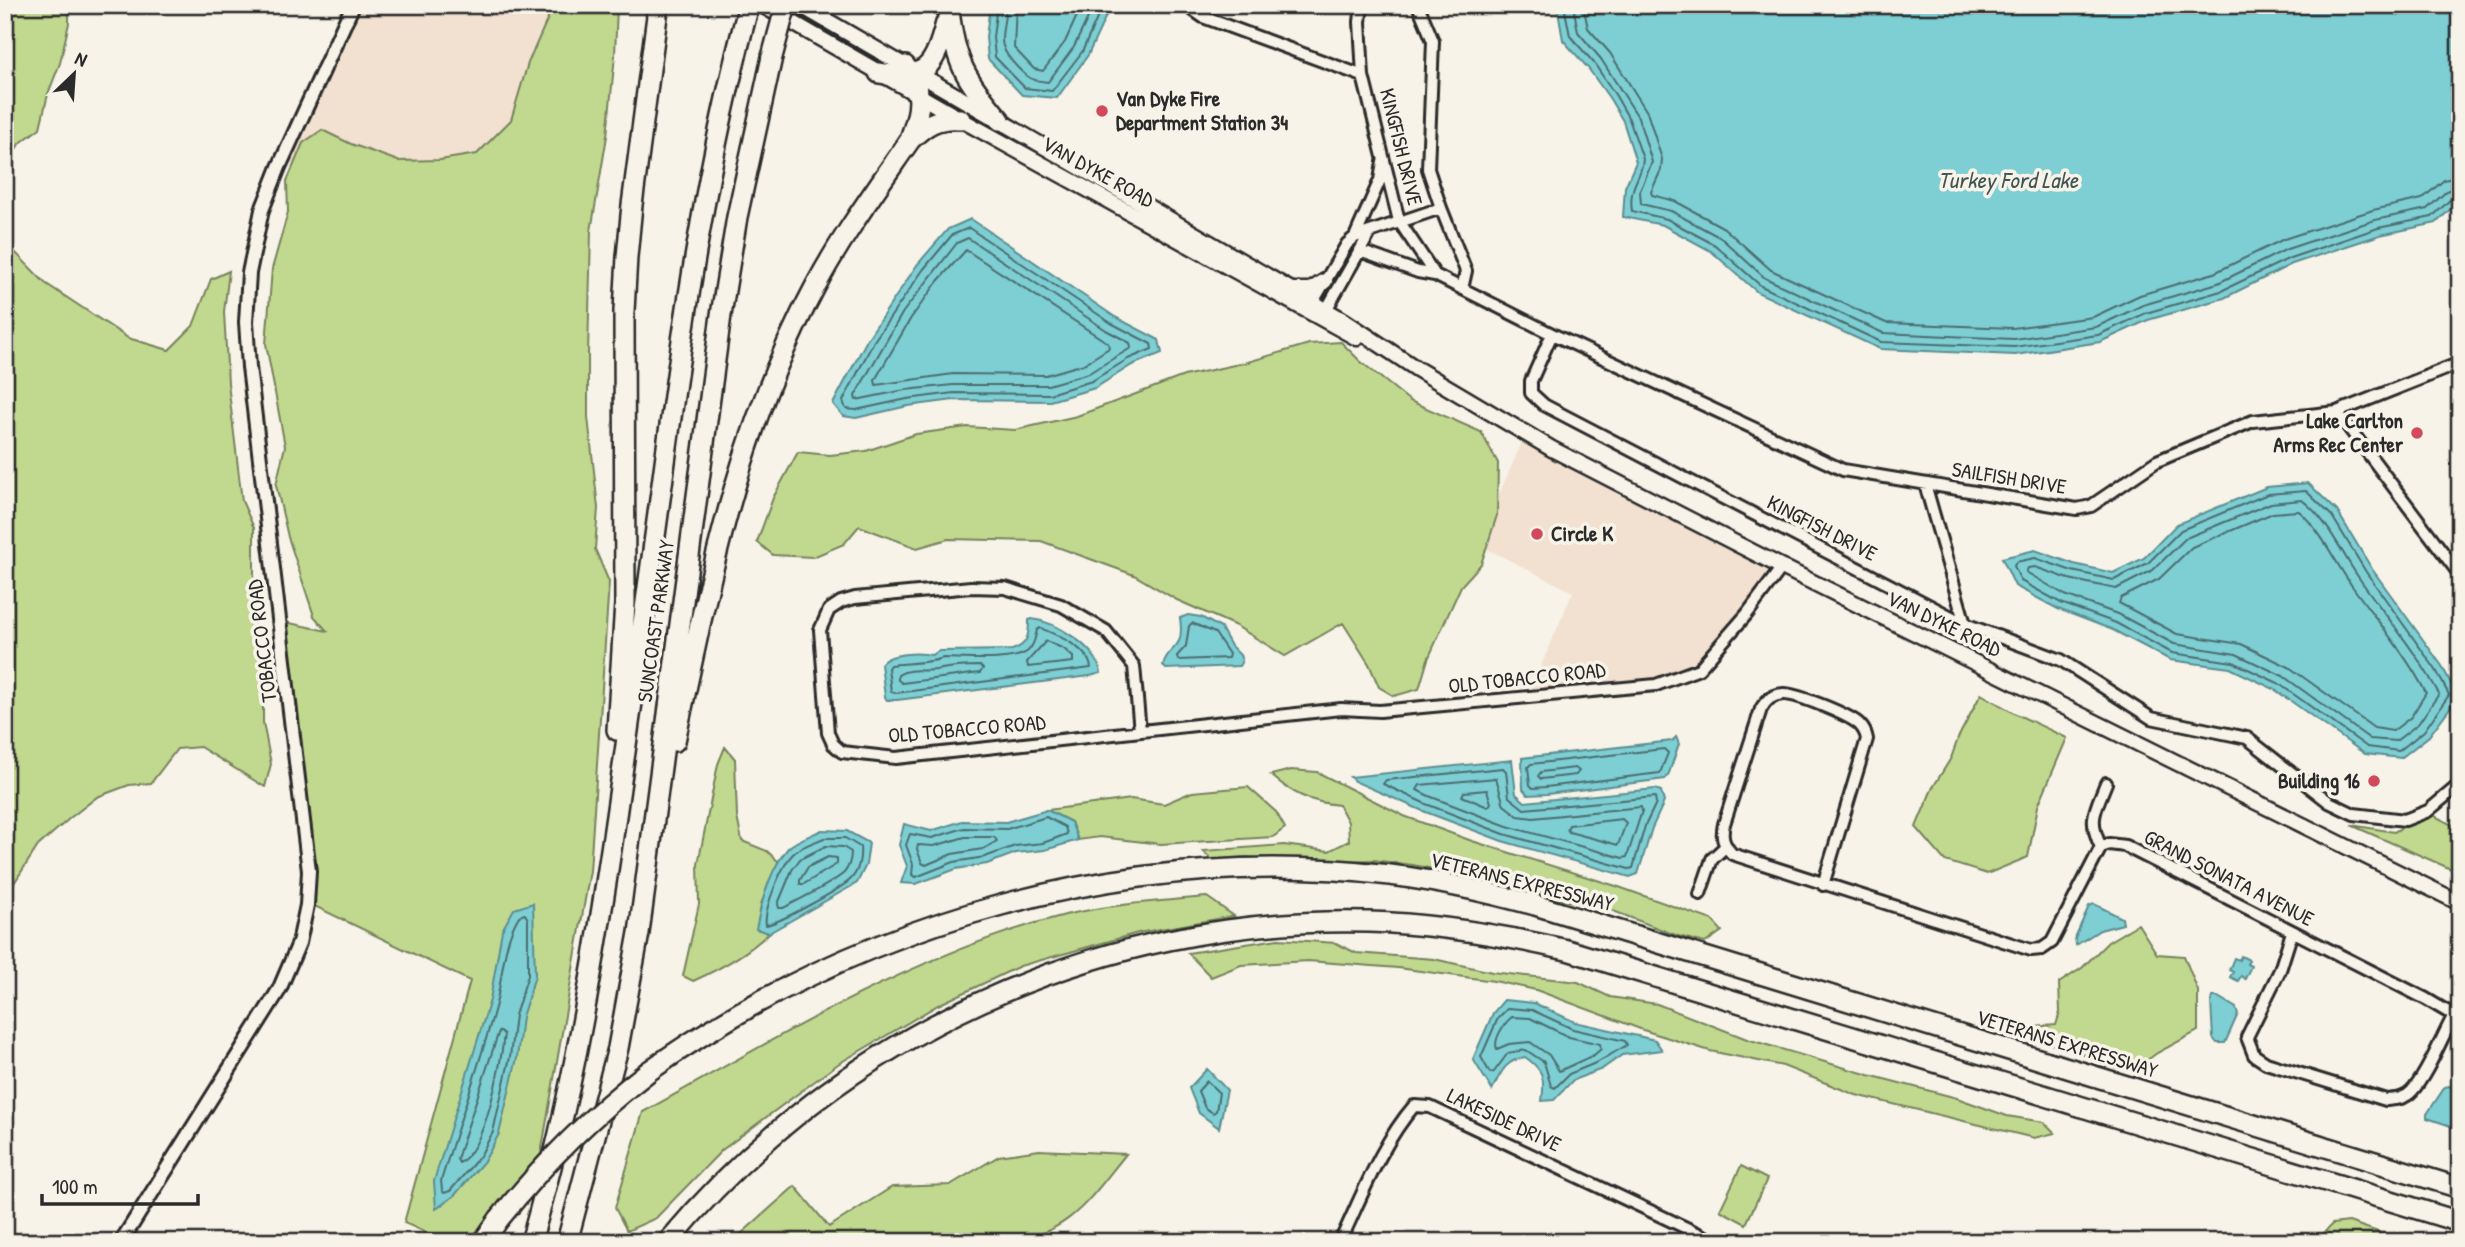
<svg xmlns="http://www.w3.org/2000/svg" width="2465" height="1247" viewBox="0 0 2465 1247" font-family="'Patrick Hand',sans-serif">
<style>
.built{fill:#f2e0d0}
.green{fill:#c1d98f;stroke:#76825d;stroke-width:2}
.water{fill:#7dcfd4;stroke:#5c8d90;stroke-width:2}
.lines{fill:none;stroke-linecap:round;stroke-linejoin:round}
.shore{stroke:#4c6d6f;stroke-width:2}
.minor-casing{stroke:#2b2b2b;stroke-width:16}
.tertiary-casing{stroke:#2b2b2b;stroke-width:18}
.secondary-casing{stroke:#2b2b2b;stroke-width:19}
.motorway-casing{stroke:#2b2b2b;stroke-width:24}
.minor{stroke:#f7f3e8;stroke-width:10}
.tertiary{stroke:#f7f3e8;stroke-width:12}
.secondary{stroke:#f7f3e8;stroke-width:14}
.motorway{stroke:#f7f3e8;stroke-width:19}
.motorway-bridge-casing{stroke:#2b2b2b;stroke-width:24;stroke-linecap:butt}
.motorway-bridge{stroke:#f7f3e8;stroke-width:19}
.poi-dot{fill:#d1495b;stroke:#f7f3e8;stroke-width:2.5}
.labels{text-anchor:middle;stroke-width:7;stroke-linejoin:round;paint-order:stroke}
.poi-label{font-size:21px;font-weight:bold;fill:#2b2b2b;stroke:#f7f3e8;text-anchor:start}
.street-label{font-size:21px;fill:#2b2b2b;stroke:#f7f3e8}
.water-label{font-size:23px;font-style:italic;fill:#405455;stroke:#f7f3e8}
</style>
<rect width="100%" height="100%" fill="#f7f3e8"/>
<filter id="ink" filterUnits="userSpaceOnUse"><feTurbulence type="fractalNoise" baseFrequency=".0143" numOctaves="2"/><feDisplacementMap in="SourceGraphic" scale="14" xChannelSelector="R" yChannelSelector="G"/><feConvolveMatrix kernelMatrix="1 2 1 2 8 2 1 2 1" color-interpolation-filters="sRGB"/></filter>
<g filter="url(#ink)">
<path class="built" d="M358 5H599L550 242 284 161Z
M1523 440 1775 573 1697 666 1652 682 1528 696 1573 592 1477 544Z"/>
<path class="green" d="M5 5H69V23L60 63 48 94 40 128 19 144 5 168Z
M551 5H617L615 55 607 136 591 231 588 354V417L598 508 595 549 609 582 590 871 541 1154 470 1242H449L404 1223 470 981 302 900 305 859 280 621 327 631 314 616 288 537 276 485 285 446 266 344 272 269 288 212 287 181 303 143 322 130 351 144 398 161 440 160 477 154 511 120 528 63 551 11Z
M5 248 14 251 45 283 128 338 169 350 193 326 211 279 229 271 224 312 228 383 242 501 254 528V631L263 674V722L271 764 265 787 200 747 177 749 151 783 129 785 97 797 70 818 38 846 5 897Z
M1341 342 1360 361 1410 401 1481 432 1498 463 1497 515 1490 537 1481 564 1461 586 1428 659 1419 689 1394 696 1379 687 1369 664 1343 623 1285 656 1236 626 1177 600 1134 575 1041 541 948 539 917 548 859 526 844 544 813 557 773 555 757 542 773 498 798 452 830 455 866 451 916 434 967 427 1015 430 1077 416 1184 376 1248 362 1309 344Z
M1981 694 2016 714 2067 738 2038 806 2028 857 1987 874 1945 861 1916 827 1932 789 1951 758 1959 736Z
M725 747 735 759 737 817 742 841 767 851 779 862 761 904 757 929 769 933C747 954 720 969 693 981L683 976 699 904 698 864 718 764Z
M1291 770 1317 772 1404 816 1472 841 1616 886 1712 920 1722 931 1705 943 1678 936 1603 907 1530 894 1490 880 1413 865 1373 860 1296 863 1247 857 1212 860 1203 851 1284 845 1329 851 1349 841 1348 822 1339 805C1310 802 1292 794 1271 775Z
M1248 787 1276 812 1285 828 1273 837 1161 844 1100 837 1078 840 1071 822 1047 810 1131 799 1164 804 1192 792Z
M2429 813 2460 829V854L2451 869 2351 825 2394 832Z
M1207 897 1234 916 1138 933 1020 966 938 1005 838 1064 722 1150 656 1218 627 1231 615 1208 643 1112C779 1037 914 953 1065 915 1111 904 1160 901 1207 897Z
M2138 924 2157 954 2184 956 2198 991V1031L2157 1053 2134 1070 2102 1065 2089 1056 2045 1042 2032 1027 2056 1025 2060 1012 2059 983 2082 968 2108 942Z
M1278 939 1336 943 1356 953 1434 959 1492 972 1578 982 1610 997 1657 1004 1747 1039 1869 1075 1957 1098 2007 1116 2044 1122 2055 1133 2034 1138 1856 1095 1783 1066 1710 1051 1643 1030 1536 990 1494 981 1398 968 1308 961 1241 965 1211 977 1188 953Z
M1039 1150 1126 1154C1088 1201 1069 1235 1005 1242H732L795 1186 829 1227 892 1187 950 1185 999 1156Z
M1741 1166 1767 1179 1746 1224 1720 1210Z
M2349 1222 2407 1242H2327L2322 1235 2332 1224Z"/>
<path class="water" d="M990 5H1111L1088 55 1057 98 1022 95 988 59 986 37Z
M1557 5H2460V200L2436 223 2380 235 2292 264 2224 298 2148 320 2100 342 2015 355 1880 349 1757 292 1711 251 1663 225 1623 217 1625 187 1636 162 1623 121 1610 99 1588 68 1563 40Z
M971 219 1115 317 1159 340 1162 353 1132 365 1095 388 1050 401 954 400 908 406 856 418 843 416 833 404 868 338 917 265 948 229Z
M2308 483 2337 511 2372 569 2442 666 2458 697 2429 736 2401 758 2365 754 2274 689 2230 668 2170 660 2113 630 2058 609 2015 586 2002 558 2035 550 2074 564 2113 573 2144 558 2177 524 2267 487Z
M1188 615 1201 617 1221 628 1231 646 1240 655 1242 661 1239 666 1166 669 1163 665C1169 643 1185 653 1180 618Z
M1032 619C1056 622 1097 647 1101 673L1090 676 897 700H887L885 697 881 664C888 653 919 652 932 655L939 651 1012 650C1028 645 1029 635 1029 620Z
M1676 737 1679 744 1668 776 1665 779 1547 794 1528 795 1523 789 1522 758 1672 741Z
M1512 760 1516 794 1525 802 1655 789 1661 791 1664 802 1652 828 1638 874 1630 877 1502 841 1423 811 1354 781 1350 777Z
M1047 810 1071 822 1078 840 1045 850 1016 853 987 864 956 869 916 884 901 883 907 866 899 845 904 824 931 831 962 821 1006 822Z
M822 830 847 831 869 843 866 865 857 883 769 933 756 929C761 903 770 869 788 848 796 840 812 835 822 830Z
M533 903 535 976 522 1017 517 1058 499 1134 485 1160 454 1196 436 1209 434 1181 490 1000 502 930 514 909Z
M2094 904 2122 918 2123 924 2100 930 2076 945 2075 938 2089 906Z
M2241 956 2249 960 2247 964 2251 966 2245 979 2241 976 2238 981 2230 977 2233 972 2229 970 2234 958 2239 960Z
M2213 997H2218L2236 1008 2238 1014 2225 1043H2217L2213 1038 2211 1002Z
M1504 1000 1534 1003 1575 1022 1655 1040 1662 1050 1622 1055 1602 1069 1573 1080 1554 1100 1542 1101C1545 1079 1544 1070 1525 1057 1504 1061 1501 1073 1492 1090L1473 1059 1493 1013Z
M1207 1069 1227 1090 1219 1128 1199 1113 1189 1088Z
M2449 1086 2460 1091V1129L2427 1118V1114L2445 1087Z"/>
<g class="lines">
<path class="shore" d="M997 5 993 37 995 57 1025 88 1052 91 1082 52 1103 5
M1006 5C1004 37 993 42 1018 68 1030 80 1031 80 1048 82L1074 47 1094 5
M1016 5 1014 48 1034 69 1043 71 1065 42 1082 5
M1564 5 1570 36 1594 63 1616 96 1629 119 1643 159C1642 178 1628 185 1632 211L1667 219 1715 245 1761 286 1881 342 2014 347 2098 335 2146 313 2221 291 2290 258 2378 228 2432 217 2453 197 2460 196
M1573 5 1578 32 1601 59 1638 117 1652 162 1640 191 1641 204 1671 211 1721 238 1765 278 1883 333 2014 339 2096 327 2143 305 2218 283 2287 249 2375 220 2427 209 2448 190 2460 187
M1583 5 1588 28 1610 53 1647 112 1662 159 1661 170 1651 192 1652 195 1675 201 1724 228 1771 270 1886 323 2013 328 2093 317 2140 295 2214 273 2284 239 2373 210 2422 199 2444 180 2460 176
M969 228 1111 323 1151 344 1152 349 1128 359 1092 381 1049 394 954 393 907 399 856 410 846 409 843 401 874 341 923 270 952 235Z
M968 238 1106 330 1130 343 1131 348 1089 373 1048 385H953L905 390 856 400 855 396 861 385 903 312 957 243Z
M966 250 1108 343 1109 348 1084 364 1046 375 953 374 876 385 875 380 911 318 938 281Z
M2306 491 2332 516 2366 572 2436 670 2449 695 2424 731 2399 751 2367 747 2278 683 2233 662 2172 653 2116 623 2061 603 2021 581 2014 566 2016 562 2035 558 2072 571 2114 580 2148 563 2181 530 2268 494Z
M2302 500C2329 521 2340 551 2359 578 2386 617 2417 652 2439 694L2418 724 2396 741 2370 739 2283 676 2236 654 2174 644 2120 615 2065 595 2026 572 2028 568 2035 567 2069 579 2116 589 2153 570 2186 538 2271 503Z
M2299 511C2323 533 2334 561 2352 586 2377 621 2406 654 2426 693L2411 717 2393 731 2374 728 2289 667 2241 644 2177 634 2119 603 2121 598 2159 579 2192 547 2273 513Z
M1192 623 1215 633 1229 654 1228 658 1178 660 1177 656 1186 646 1189 626Z
M1040 628C1057 635 1089 648 1091 668L896 693 891 691 888 668 890 665C904 663 932 663 943 658 961 658 1014 663 1028 651 1034 645 1035 638 1037 630Z
M1046 641 1064 649 1073 657V662L1028 667 1027 662Z
M980 666 983 669 980 673 902 683 898 680V675C910 667 923 672 936 670 951 667 964 666 980 666Z
M1664 749 1668 753 1660 773 1546 787 1533 788 1530 785 1528 767 1531 764Z
M1503 768 1506 771 1509 797 1524 809 1655 797 1656 803 1645 826 1633 868 1629 869 1504 834 1426 804 1383 784 1386 780Z
M1575 768 1579 771 1576 775 1541 779 1538 776 1541 772Z
M1496 778 1504 805 1518 816 1533 818 1641 807 1642 811 1627 857 1623 858 1507 826 1429 796 1417 790 1420 785Z
M1487 790 1491 803 1488 807 1462 796 1464 792Z
M1046 817 1065 827 1067 834 1043 843 1015 846 985 857 954 862 916 877 912 875 913 864 906 845 910 834 932 838 964 828 1007 829Z
M1622 819 1626 823 1618 845 1569 832 1567 829 1569 825Z
M965 837H994L997 841 983 849 952 854 926 865 922 863 917 849 918 845 934 846Z
M824 838H845L860 847C861 857 859 871 851 879 841 889 779 923 766 925 763 910 782 864 794 853 801 846 815 842 824 838Z
M826 846 843 847 851 852C851 859 849 867 844 873 830 885 800 899 783 908H779L778 904 792 870 800 859Z
M828 857 837 858V864L804 884H800V880L808 867Z
M525 914 528 919V975L515 1015 510 1057 493 1132 480 1156 450 1191 444 1193 442 1190 441 1181C459 1122 480 1064 496 1004 503 975 503 942 519 916Z
M1508 1008 1532 1010 1573 1029 1625 1041 1627 1045 1598 1062 1569 1074 1555 1088 1551 1086 1544 1062 1526 1050 1508 1053 1494 1072 1490 1073 1481 1057 1498 1018Z
M1512 1017 1530 1018 1569 1037 1600 1044 1601 1049 1594 1055 1559 1071 1549 1055 1530 1042 1509 1044 1497 1049C1493 1040 1504 1023 1512 1017Z
M499 1031 504 1034C501 1063 486 1150 459 1163L457 1159Z
M1207 1081 1219 1093 1216 1111 1213 1113 1205 1108 1198 1091Z"/>
<defs>
<path id="minor" d="M1186 5 1203 17 1363 76
M1362 5 1360 22 1363 76 1399 221 1435 275 1552 334 1843 470 2077 509 2091 506 2157 461 2253 421 2337 412 2460 363
M1418 5 1433 41 1428 169 1441 208 1466 271 1462 289
M1370 233 1326 310 1313 315V302L1347 244 1355 237 1441 208
M1355 237 1380 180 1383 162
M1360 251 1418 272 1435 275
M1552 334 1531 381V393L1544 405 1965 624 2061 660 2151 718 2247 738 2329 802 2354 814 2405 820 2428 811 2460 784
M2337 412 2460 575
M1925 484 1965 624
M1140 731 1134 666 1106 631 1061 605 1005 588 971 587 855 598 841 602 829 610 820 630 828 733 833 744 842 752 896 758 1341 709 1380 711 1656 685 1699 669 1747 614 1782 567
M2101 847C2087 819 2096 809 2106 783
M1823 885 1867 739C1866 733 1864 729 1859 724 1849 715 1796 693 1783 694 1772 695 1766 700 1761 709L1724 824C1721 837 1723 844 1732 854L2031 950 2042 949 2052 942 2101 847 2109 844 2125 846 2426 999 2460 1019
M1700 894 1712 859 1725 847
M2292 932 2280 970 2247 1037 2254 1055 2266 1063 2386 1100C2396 1099 2405 1099 2412 1091 2427 1075 2442 1037 2453 1017
M1340 1242C1362 1196 1381 1144 1414 1106L1430 1107 1716 1242"/>
<path id="tertiary" d="M121 1242 279 990 299 943 307 905 309 871 249 367 246 322 249 273 262 210 279 167 353 5"/>
<path id="secondary" d="M762 5 960 119 1357 338
M800 5 1343 320 1417 369 1552 449 1782 567 2460 903
M1294 290H1311L1325 281"/>
<path id="motorway" d="M949 10C955 63 966 80 1000 120
M905 66C924 90 921 109 911 136
M879 73C927 81 934 67 946 23
M617 730 625 603 624 311 627 257 632 205 657 16 655 5
M675 741C709 583 737 432 815 287 842 236 877 188 910 140 925 125 937 117 960 119
M649 1071C860 920 1132 844 1390 875 1439 881 1487 892 1535 905L2460 1188
M483 1242 499 1219
M531 1242C572 1099 596 955 617 809 633 698 648 588 663 477 684 318 707 160 749 5
M567 1242 618 1048 639 933 721 315 737 217 772 57
M668 1242C840 1034 1100 915 1369 922 1436 924 1502 935 1567 950L2460 1222"/>
</defs>
<use href="#minor" class="minor-casing"/>
<use href="#tertiary" class="tertiary-casing"/>
<use href="#secondary" class="secondary-casing"/>
<use href="#motorway" class="motorway-casing"/>
<use href="#minor" class="minor"/>
<use href="#tertiary" class="tertiary"/>
<use href="#secondary" class="secondary"/>
<use href="#motorway" class="motorway"/>
<defs>
<path id="motorway-bridge" d="M772 57 786 5
M499 1219C546 1161 590 1117 649 1071"/>
</defs>
<use href="#motorway-bridge" class="motorway-bridge-casing"/>
<use href="#motorway-bridge" class="motorway-bridge"/>
</g>
</g>
<g class="poi-dot">
<circle cx="1102" cy="111" r="7"/>
<circle cx="2417" cy="433" r="7"/>
<circle cx="1537" cy="534" r="7"/>
<circle cx="2374" cy="781" r="7"/>
</g>
<g class="labels">
<g class="poi-label">
<text x="1116" y="106">Van Dyke Fire<tspan x="1116" dy="24">Department Station 34</tspan></text>
<text x="2403" y="428" text-anchor="end">Lake Carlton<tspan x="2403" dy="24">Arms Rec Center</tspan></text>
<text x="1551" y="541">Circle K</text>
<text x="2360" y="788" text-anchor="end">Building 16</text>
</g>
<g class="street-label">
<text transform="translate(1401 147) rotate(76)" y="7">KINGFISH DRIVE</text>
<text transform="translate(1098 172) rotate(29)" y="7">VAN DYKE ROAD</text>
<text transform="translate(2009 478) rotate(9)" y="7">SAILFISH DRIVE</text>
<text transform="translate(1822 528) rotate(27)" y="7">KINGFISH DRIVE</text>
<text transform="translate(656 621) rotate(-82)" y="7">SUNCOAST PARKWAY</text>
<text transform="translate(1944 624) rotate(26)" y="7">VAN DYKE ROAD</text>
<text transform="translate(262 641) rotate(-97)" y="7">TOBACCO ROAD</text>
<text transform="translate(1527 678) rotate(-6)" y="7">OLD TOBACCO ROAD</text>
<text transform="translate(967 729) rotate(-5)" y="7">OLD TOBACCO ROAD</text>
<text transform="translate(2229 878) rotate(27)" y="7">GRAND SONATA AVENUE</text>
<text transform="translate(1522 882) rotate(14)" y="7">VETERANS EXPRESSWAY</text>
<text transform="translate(2067 1044) rotate(17)" y="7">VETERANS EXPRESSWAY</text>
<text transform="translate(1504 1120) rotate(25)" y="7">LAKESIDE DRIVE</text>
</g>
<g class="water-label">
<text x="2008" y="188">Turkey Ford Lake</text>
</g>
</g>
<rect width="2465" height="1247" fill="none" stroke="#f7f3e8" stroke-width="28"/>
<rect x="14" y="14" width="2437" height="1219" fill="none" stroke="#2b2b2b" stroke-width="2.5" filter="url(#ink)"/>
<g transform="translate(74 74) rotate(25)" stroke="#f7f3e8" stroke-width="5" paint-order="stroke">
<path d="M0-5L12 26L0 18L-12 26Z" fill="#2b2b2b"/>
<text y="-10" font-size="19" font-weight="bold" text-anchor="middle" fill="#2b2b2b">N</text>
</g>
<path d="M42 1194v10h156v-10" fill="none" stroke="#2b2b2b" stroke-width="3.5"/>
<text x="52" y="1194" font-size="21" fill="#2b2b2b" stroke="#f7f3e8" stroke-width="5" paint-order="stroke">100 m</text>
</svg>
